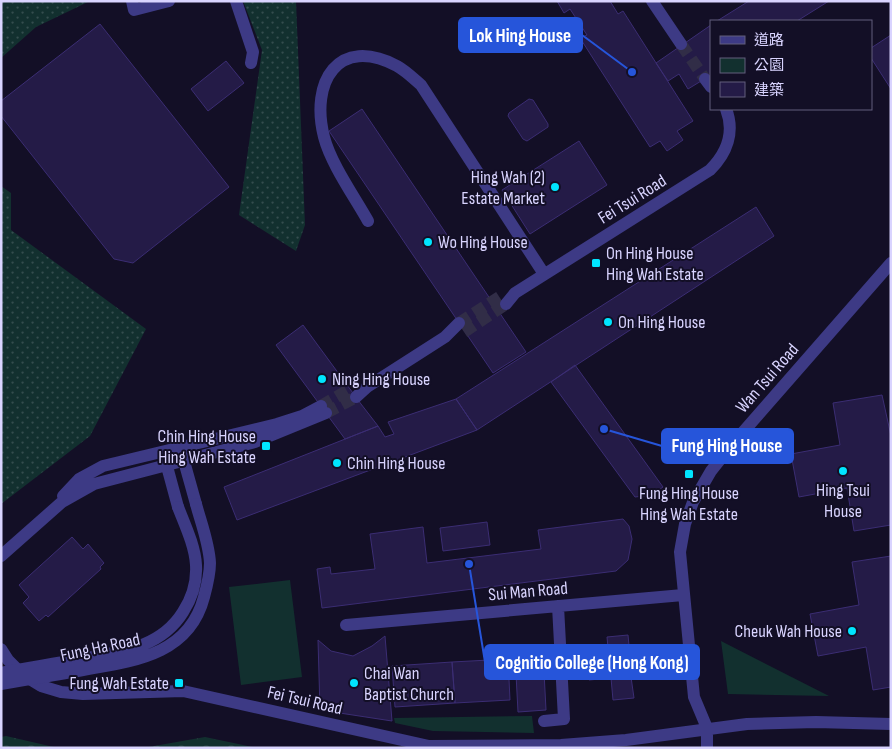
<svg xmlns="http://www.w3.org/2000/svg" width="892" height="749" viewBox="0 0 892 749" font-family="'Sofia Sans Condensed','Noto Sans TC',sans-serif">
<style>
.grass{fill:url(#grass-dots)}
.forest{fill:url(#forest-crowns)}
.park{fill:#12302f}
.building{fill:#241b47;stroke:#3b2d73}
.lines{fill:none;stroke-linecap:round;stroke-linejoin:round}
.minor-tunnel{stroke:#312d47;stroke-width:12;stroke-dasharray:12 6;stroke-linecap:butt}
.minor{stroke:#3d3a85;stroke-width:12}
.minor-bridge{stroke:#3d3a85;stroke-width:12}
.poi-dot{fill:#00e5ff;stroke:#130f26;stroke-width:2}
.labels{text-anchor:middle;stroke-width:4;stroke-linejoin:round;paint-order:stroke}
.poi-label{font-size:18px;fill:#d9d4ff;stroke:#130f26;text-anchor:start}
.street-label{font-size:18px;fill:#d9d4ff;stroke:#130f26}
.leader{fill:none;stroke:#2655da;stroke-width:2}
.callout-dot{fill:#2655da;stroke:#130f26;stroke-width:2}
.callout{fill:#2655da;stroke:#2655da;stroke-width:2}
.callout-label{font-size:19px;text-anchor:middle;font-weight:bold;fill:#fff}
</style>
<defs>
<pattern id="grass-dots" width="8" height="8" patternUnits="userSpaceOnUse" patternTransform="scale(1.25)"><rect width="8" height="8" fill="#12302f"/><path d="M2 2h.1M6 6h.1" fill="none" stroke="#344d4e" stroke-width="1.8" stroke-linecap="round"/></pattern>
<pattern id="forest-crowns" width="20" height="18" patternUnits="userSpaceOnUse" patternTransform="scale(1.25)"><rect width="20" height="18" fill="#12302f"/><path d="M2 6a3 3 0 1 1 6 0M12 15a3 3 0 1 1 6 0" fill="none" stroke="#344d4e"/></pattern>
</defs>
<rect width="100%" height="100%" fill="#130f26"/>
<path class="grass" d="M1 1H90L36 27 1 58Z
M243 1H296L305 225 296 251 239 215 262 50Z
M1 186 11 193V230L146 329 90 436 1 504Z"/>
<path class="forest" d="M6 736 58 748H1V737Z
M205 737 257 748H143Z"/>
<path class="park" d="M290 580 302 677 241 685 229 587Z
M721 641 829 696 728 694Z
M532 716 534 733 433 731 395 723 394 718Z"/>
<path class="building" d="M557 1H610L618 14 623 11 693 121 677 131 683 140 667 151 660 141 650 147 580 38 587 35 570 9 564 13Z
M749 1H829L797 21H717Z
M100 24 229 187 133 263 114 259 1 116V101Z
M711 25V75L688 89 679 74 668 81 656 63Z
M891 35V89L871 58V48Z
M226 61 244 83 208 111 191 89Z
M529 99 533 100 548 124V127L527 141 523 139 508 116 509 113Z
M362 109 526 352 493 373 329 131Z
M579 141 607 185 530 234 502 190Z
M756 207 774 236 477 430 456 399Z
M303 325 361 404 378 426 345 439 276 345Z
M575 365 663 487 652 495 635 497 551 382Z
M882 395 891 436V525L854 531 847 488 799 497 791 454 840 445 833 403Z
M456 399 477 430 237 520 224 487 378 426 385 437 394 434 388 422Z
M623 519 629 526 632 539 628 560 616 571 322 608 317 569 330 567 331 574 375 569 370 534 423 527 427 563 541 549 538 530Z
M487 522 490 545 443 551 440 528Z
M72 537 83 549 88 544 104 563 100 567 101 569 48 617 46 615 39 621 23 603 29 597 19 585Z
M891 556V687L873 690 866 647 818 656 810 614 859 605 852 562Z
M628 635 630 656 651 654 653 675 631 677 634 698 613 700 611 678 589 680 587 659 609 658 607 637Z
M385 636 392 721 320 710 318 640 331 651 353 656 372 646Z
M543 653 546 710 518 712 515 655Z
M508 659 510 700 455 703 452 662Z
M452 662 455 703 395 707 392 666Z"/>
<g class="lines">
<path class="minor-tunnel" d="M681 44 705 79
M459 323 501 296
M464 332 506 304
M321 406 350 389
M326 413 356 397"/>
<path class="minor" d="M132 1 134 10 169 1
M236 1 253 52 251 63
M652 1 681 44
M705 79 711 87
M368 221C354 196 331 164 324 137 310 82 338 35 397 66 406 71 414 79 421 85L544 274
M506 304 515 293 710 170C727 153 735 132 726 109
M356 397 367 387 445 337 459 323
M182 454 196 504
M165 459 178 507
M63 496 79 479 103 466 277 424 302 416 321 406
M1 556 62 502 94 484 255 442 326 413
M346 625 683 595
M1 649 8 660 23 675 41 686 61 692 83 694 183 691 429 746 561 745 626 740 747 724 816 722 891 724
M544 721 564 719 558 606
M707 748V728L694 697 680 552 685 524 693 502 711 471 730 447 891 263"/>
<path class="minor-bridge" d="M1 673C27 668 54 664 80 659 119 652 160 649 183 612 192 598 197 582 196 565 195 546 185 525 178 507
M1 684C29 679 56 675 83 670 134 661 189 655 204 597 207 586 210 574 210 563 209 543 201 523 196 504"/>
</g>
<g class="poi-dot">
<circle cx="555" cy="187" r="5"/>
<circle cx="428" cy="242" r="5"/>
<rect x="591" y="258" width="10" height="10" rx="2.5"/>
<circle cx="608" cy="322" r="5"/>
<circle cx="322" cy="379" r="5"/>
<rect x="261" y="441" width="10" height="10" rx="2.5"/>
<circle cx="337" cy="463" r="5"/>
<circle cx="843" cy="471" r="5"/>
<rect x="684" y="469" width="10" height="10" rx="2.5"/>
<circle cx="852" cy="631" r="5"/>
<rect x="174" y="678" width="10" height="10" rx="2.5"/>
<circle cx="354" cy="683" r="5"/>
</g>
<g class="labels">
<g class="poi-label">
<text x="545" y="183" text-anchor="end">Hing Wah (2)<tspan x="545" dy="21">Estate Market</tspan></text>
<text x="438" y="248">Wo Hing House</text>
<text x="606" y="259">On Hing House<tspan x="606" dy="21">Hing Wah Estate</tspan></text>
<text x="618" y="328">On Hing House</text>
<text x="332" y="385">Ning Hing House</text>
<text x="256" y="442" text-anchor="end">Chin Hing House<tspan x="256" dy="21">Hing Wah Estate</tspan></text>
<text x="347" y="469">Chin Hing House</text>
<text x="843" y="496" text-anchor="middle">Hing Tsui<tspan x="843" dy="21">House</tspan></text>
<text x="689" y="499" text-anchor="middle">Fung Hing House<tspan x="689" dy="21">Hing Wah Estate</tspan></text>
<text x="842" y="637" text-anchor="end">Cheuk Wah House</text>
<text x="364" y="679">Chai Wan<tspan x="364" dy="21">Baptist Church</tspan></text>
<text x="169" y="689" text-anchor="end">Fung Wah Estate</text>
</g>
<g class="street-label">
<text transform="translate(632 199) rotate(-32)" y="6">Fei Tsui Road</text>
<text transform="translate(767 378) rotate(-49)" y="6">Wan Tsui Road</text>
<text transform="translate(528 591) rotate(-5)" y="6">Sui Man Road</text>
<text transform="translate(100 647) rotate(-12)" y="6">Fung Ha Road</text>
<text transform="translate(305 700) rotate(13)" y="6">Fei Tsui Road</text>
</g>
</g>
<path class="leader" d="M632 72L582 35M604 429L662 446M469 564L485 662"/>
<g class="callout-dot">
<circle cx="632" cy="72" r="5"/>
<circle cx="604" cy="429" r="5"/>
<circle cx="469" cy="564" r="5"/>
</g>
<g class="callout">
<rect x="459" y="18" width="123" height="34" rx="5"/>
<rect x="662" y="429" width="131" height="34" rx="5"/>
<rect x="485" y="645" width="214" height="34" rx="5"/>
</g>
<g class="callout-label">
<text x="520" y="42">Lok Hing House</text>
<text x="727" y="452">Fung Hing House</text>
<text x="592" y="669">Cognitio College (Hong Kong)</text>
</g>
<rect width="892" height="749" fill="none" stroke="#d9d4ff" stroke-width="5"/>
<rect x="710" y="20" width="162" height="90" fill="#130f26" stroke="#625e7d"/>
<rect x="720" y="36" width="25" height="8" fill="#3d3a85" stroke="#625e7d"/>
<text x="754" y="45" font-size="15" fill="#d9d4ff">道路</text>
<rect x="720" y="58" width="25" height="15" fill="#12302f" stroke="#625e7d"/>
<text x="754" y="70" font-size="15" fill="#d9d4ff">公園</text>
<rect x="720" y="82" width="25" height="15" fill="#241b47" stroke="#625e7d"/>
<text x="754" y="95" font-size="15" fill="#d9d4ff">建築</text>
</svg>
